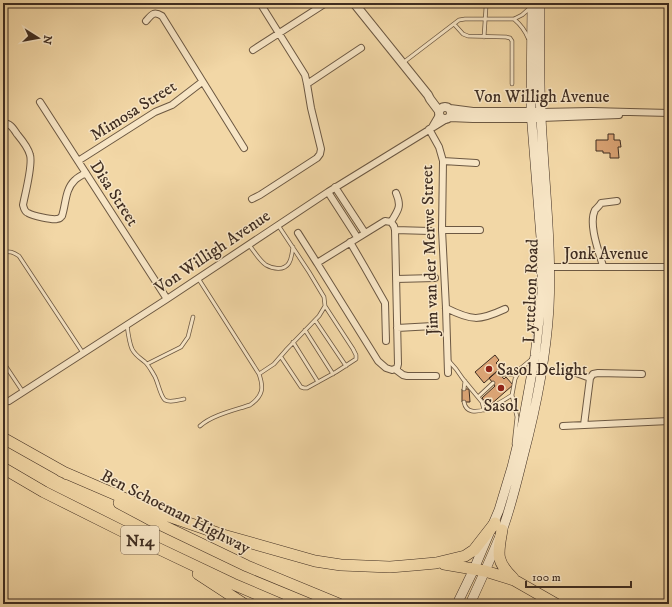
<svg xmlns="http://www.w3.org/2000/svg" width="672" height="607" viewBox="0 0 672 607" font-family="'IM FELL DW Pica',serif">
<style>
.building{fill:#daa374;stroke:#3f2d21}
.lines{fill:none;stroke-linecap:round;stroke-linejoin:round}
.service-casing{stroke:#6c5842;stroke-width:4.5}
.minor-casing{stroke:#6c5842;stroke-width:8}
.tertiary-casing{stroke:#6c5842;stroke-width:10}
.secondary-casing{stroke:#3f2d21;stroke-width:10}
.motorway-casing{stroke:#3f2d21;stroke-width:12}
.service{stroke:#f7e5c5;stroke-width:3}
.minor{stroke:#f7e5c5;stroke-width:6}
.tertiary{stroke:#f7e5c5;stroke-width:8}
.secondary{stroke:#f7e5c5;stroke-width:9}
.motorway{stroke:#f2d7a6;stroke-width:11}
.poi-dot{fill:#8f2418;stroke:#f7e5c5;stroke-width:1.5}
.labels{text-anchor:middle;stroke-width:3;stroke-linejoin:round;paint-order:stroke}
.shield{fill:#f7e5c5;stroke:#766452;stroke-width:1}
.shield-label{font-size:16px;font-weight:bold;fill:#3f2d21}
.street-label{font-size:17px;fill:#3f2d21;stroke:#f7e5c5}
.poi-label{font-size:17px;fill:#3f2d21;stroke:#f7e5c5;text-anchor:start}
</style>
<rect width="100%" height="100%" fill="#f2d7a6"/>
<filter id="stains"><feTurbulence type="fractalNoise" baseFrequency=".005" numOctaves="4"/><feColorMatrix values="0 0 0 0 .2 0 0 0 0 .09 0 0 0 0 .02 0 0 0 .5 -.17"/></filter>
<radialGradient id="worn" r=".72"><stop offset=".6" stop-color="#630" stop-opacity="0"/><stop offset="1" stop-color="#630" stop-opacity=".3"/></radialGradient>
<path class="building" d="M608 134H614V140H620L621 147H618L619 158H610V153H603V151H596V140H608Z
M495 355 499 360 496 363 501 368 484 383 475 372Z
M497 371 504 379 506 377 513 385 489 406 482 398 495 386 489 378Z
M462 389H469L470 402H462Z"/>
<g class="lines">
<defs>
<path id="service" d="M514 19C521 25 525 30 528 38
M454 24 463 34 468 36 506 37 510 38 512 41V84
M484 37 486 7 488 4 507 3
M404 62 459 20 465 19H514L522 15 530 8
M249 245C254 251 259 260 266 265 273 269 284 271 289 263 292 258 292 252 293 247
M3 252C10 251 13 252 19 256L83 353
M198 278 259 374C264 388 263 396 250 405 235 410 212 415 200 426
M315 320 346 366
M127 325C128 333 129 342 132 349 135 355 140 358 145 362 149 366 151 370 154 375 158 381 160 396 165 400 170 403 179 400 184 399
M305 330 333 374
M293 342 318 382
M281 357 301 387 304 388H307L336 372 356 359V355L353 349 325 306
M448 360 456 369 463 379 482 402 484 410
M3 362 23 392
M147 364 181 347 188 337 193 317
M259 374 274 364 287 349 319 316 325 306 324 297 309 272 278 225
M501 375C506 373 511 374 516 376
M464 389 465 381
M478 397 493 383
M464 402C468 424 503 401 512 395
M514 444 517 417 512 395 515 379 520 369 532 359"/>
<path id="minor" d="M146 21C152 14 154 11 162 16L244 148
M253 50 326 3
M307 84 361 48
M40 102 167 299
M540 112 591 111 669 113
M541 118 619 115
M3 123C10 123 13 128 17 134 22 140 28 147 30 155 33 165 25 194 23 205 24 209 25 212 28 213 33 216 52 220 57 219 60 219 60 218 62 216 66 204 65 189 75 180 78 177 82 175 86 173
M432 127 439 115
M429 129 439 147 443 161 442 230 446 308 448 373
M78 161 155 112 172 105 202 82
M443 161 476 163
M335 187 365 233
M328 192 357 237
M669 194V270
M252 199 260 195 317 158 320 154 321 149 311 108 307 84 305 75 260 3
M385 221 391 222 394 226 395 230 398 364 397 368 392 370 386 368 378 361 317 263Z
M391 222C398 210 402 207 396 193
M395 230 430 231
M442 230H480
M298 233 317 263
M350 242 364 266 385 303 386 341
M603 266C599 252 588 224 595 210 597 208 600 205 601 203L617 201
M547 267H669
M396 279 435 278
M446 308C472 321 479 321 505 309
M397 328 433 326
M395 369 403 375 407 376H436
M568 370 590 378
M9 401 167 299 328 192 445 120
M584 425 590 378 593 374 598 373 642 374
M563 426 669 421
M667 604 669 603"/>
<path id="tertiary" d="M354 3 428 95 430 99 439 111
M439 113a6 6 0 1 1 12 0a6 6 0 1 1-12 0Z
M450 109 473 112H540
M450 117 473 118H541"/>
<path id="secondary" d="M457 604 474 569 499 510 512 467 523 422 535 356 542 292V250L531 112 532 3
M470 604C481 580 492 556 502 531 511 507 517 481 523 457 536 408 546 358 549 308 552 244 544 180 541 117 539 79 540 41 540 3"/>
<path id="motorway" d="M3 438 67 474
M3 468 44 492 132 536 233 584 280 604
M61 471 154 511 223 535 315 561 341 565 390 567 414 565 436 563 465 556 474 550 495 523
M119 503 149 519 247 566 339 604
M502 530C498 553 495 561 513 578
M444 564 485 571 514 580 556 604
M198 574 244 604"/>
</defs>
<use href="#service" class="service-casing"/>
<use href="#minor" class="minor-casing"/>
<use href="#tertiary" class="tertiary-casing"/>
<use href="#secondary" class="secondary-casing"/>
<use href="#motorway" class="motorway-casing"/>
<use href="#service" class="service"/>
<use href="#minor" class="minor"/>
<use href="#tertiary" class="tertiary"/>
<use href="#secondary" class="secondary"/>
<use href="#motorway" class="motorway"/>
</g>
<g class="poi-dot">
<circle cx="489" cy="369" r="4"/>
<circle cx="501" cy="388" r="4"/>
</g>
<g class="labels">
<rect class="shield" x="121" y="526" width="38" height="28" rx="3"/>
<g class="shield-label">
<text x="140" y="546">N14</text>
</g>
<g class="street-label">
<text x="542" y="102">Von Willigh Avenue</text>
<text transform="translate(133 110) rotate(-32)" y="6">Mimosa Street</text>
<text transform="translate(115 193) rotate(57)" y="6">Disa Street</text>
<text transform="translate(429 250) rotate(-92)" y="6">Jim van der Merwe Street</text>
<text transform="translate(212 251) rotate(-34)" y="6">Von Willigh Avenue</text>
<text x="606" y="259">Jonk Avenue</text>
<text transform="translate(530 291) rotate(-88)" y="6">Lyttelton Road</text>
<text transform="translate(176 511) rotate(27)" y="6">Ben Schoeman Highway</text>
</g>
<g class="poi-label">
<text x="497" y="375">Sasol Delight</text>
<text x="501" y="411" text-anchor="middle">Sasol</text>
</g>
</g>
<rect width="672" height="607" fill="none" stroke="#f2d7a6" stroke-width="16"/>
<rect x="4" y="4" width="664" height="599" fill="none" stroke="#3f2d21" stroke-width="2"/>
<rect x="8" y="8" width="656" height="591" fill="none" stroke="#3f2d21"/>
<g transform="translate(38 38) rotate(101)" stroke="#f7e5c5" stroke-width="3" paint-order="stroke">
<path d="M0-3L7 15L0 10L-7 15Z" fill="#3f2d21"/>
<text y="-6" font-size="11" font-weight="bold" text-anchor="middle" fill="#3f2d21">N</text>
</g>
<path d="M526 581v6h105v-6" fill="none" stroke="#3f2d21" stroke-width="2"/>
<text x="532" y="581" font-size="12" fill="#3f2d21" stroke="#f7e5c5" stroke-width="3" paint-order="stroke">100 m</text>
<rect width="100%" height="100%" filter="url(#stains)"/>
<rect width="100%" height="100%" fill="url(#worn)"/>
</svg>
